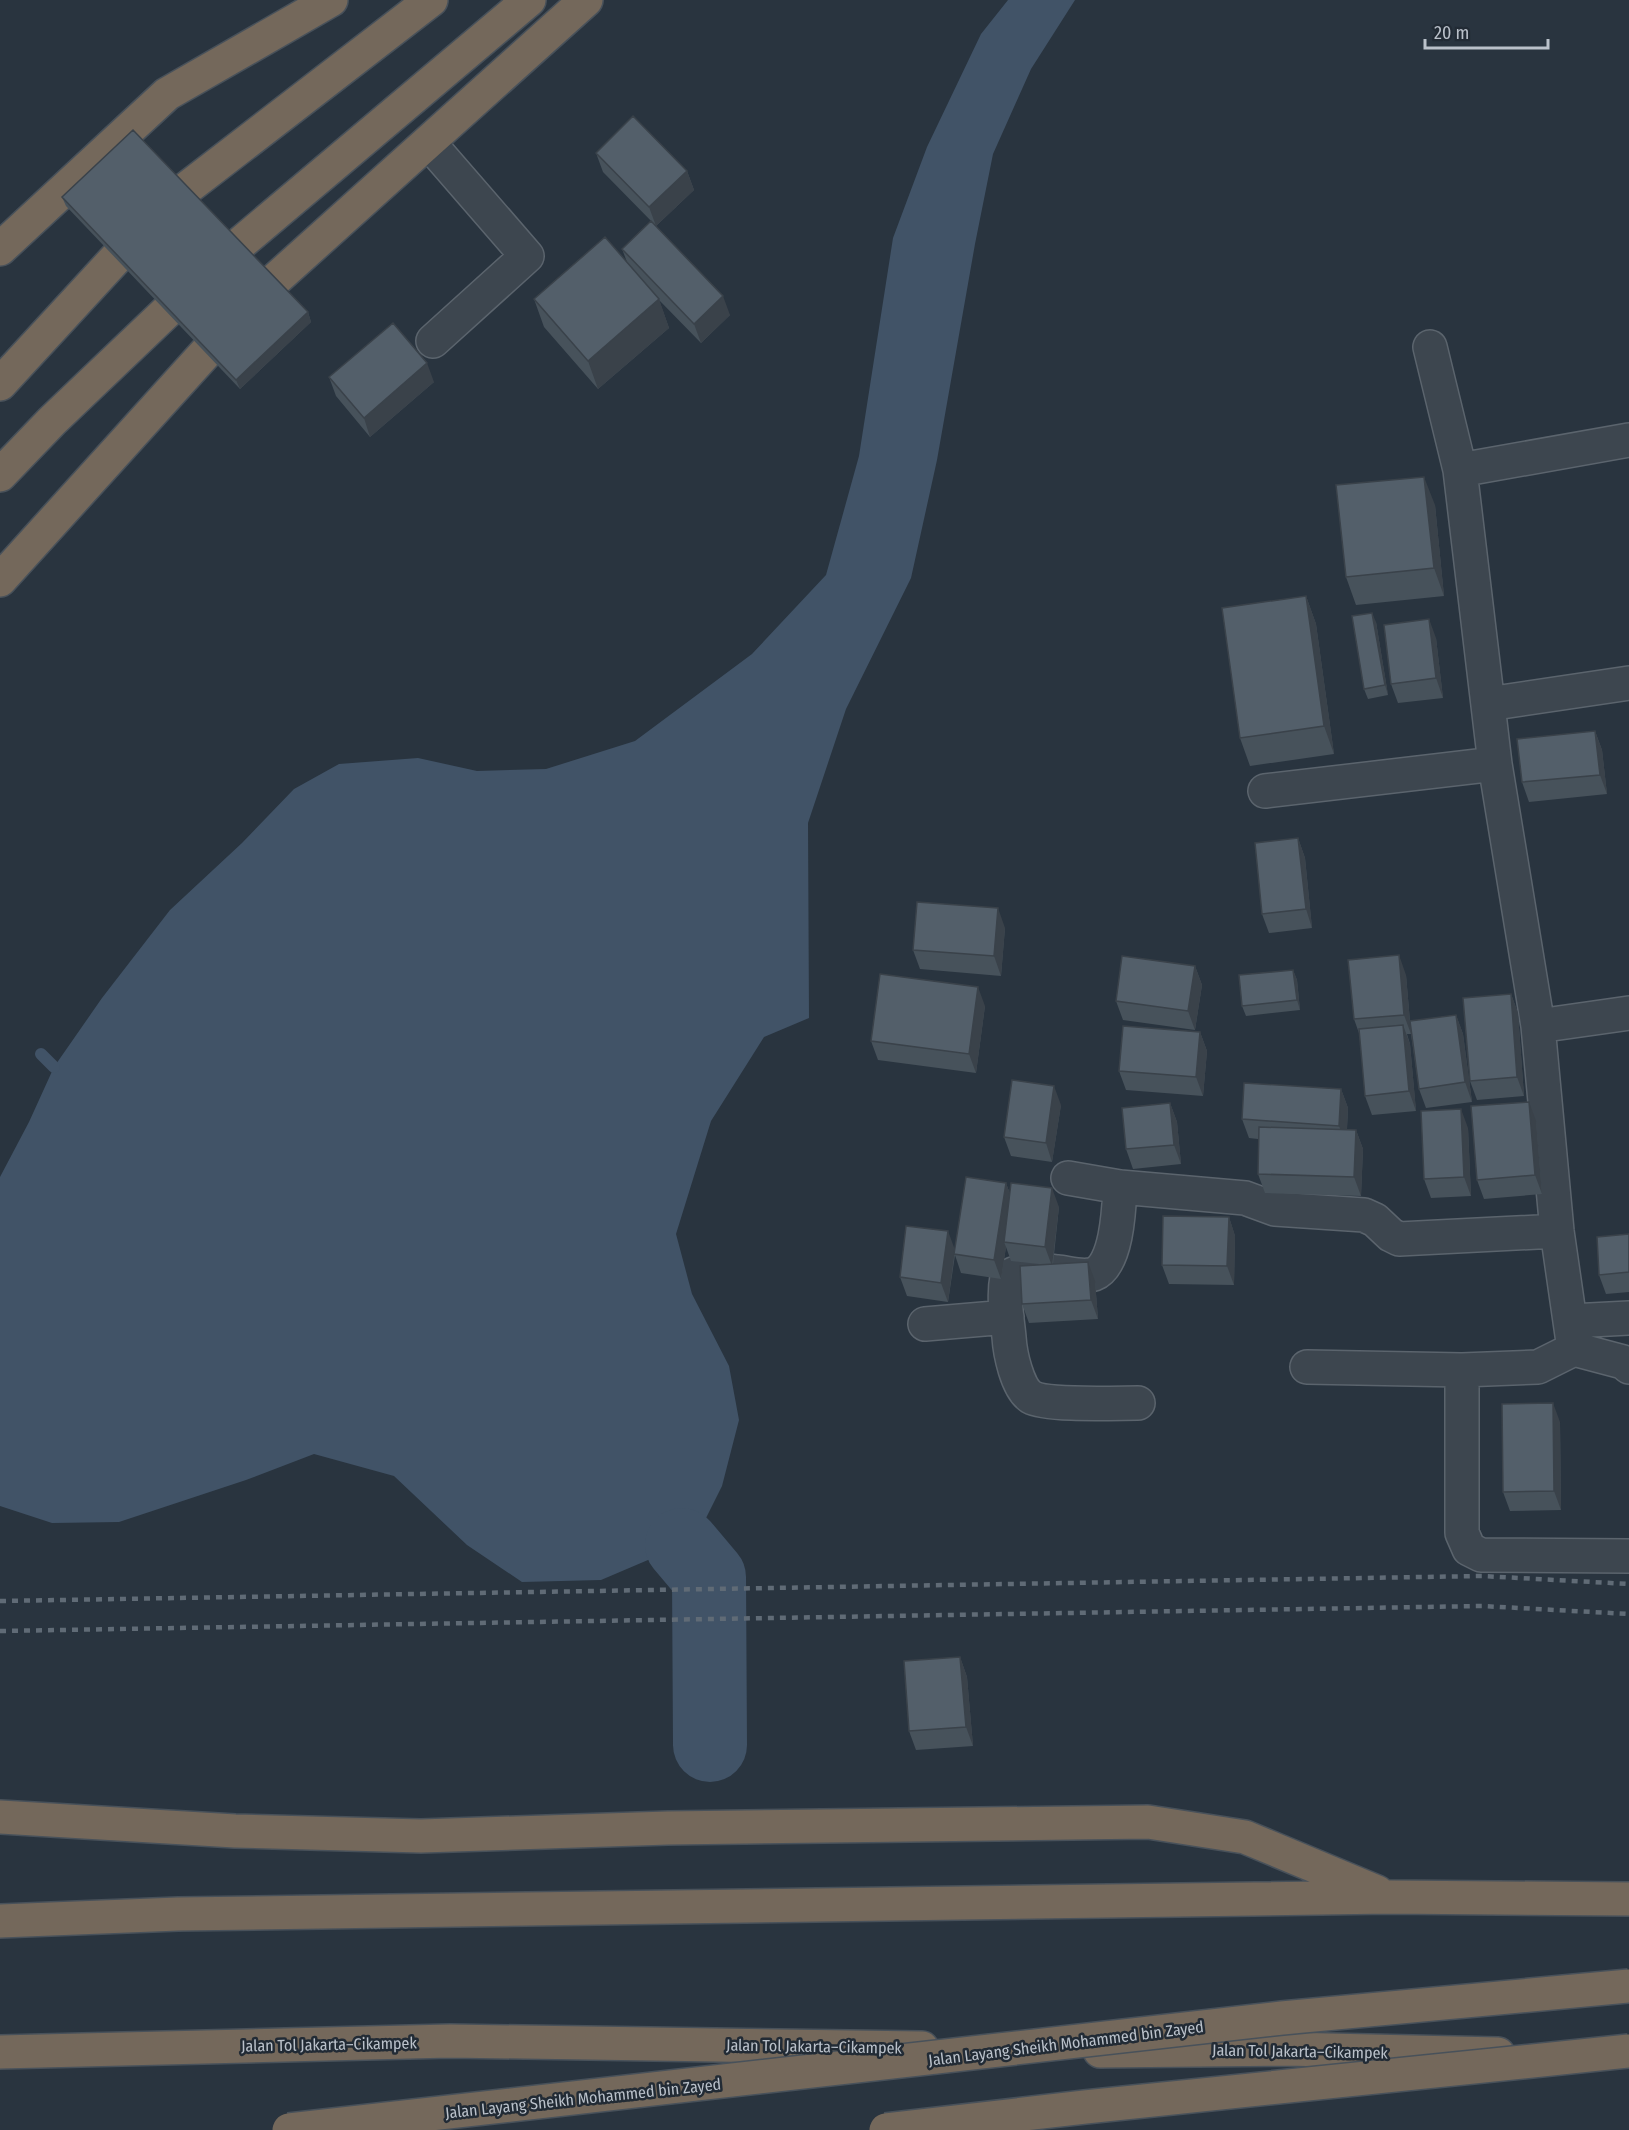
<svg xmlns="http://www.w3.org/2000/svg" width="1629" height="2130" viewBox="0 0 1629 2130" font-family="'Fira Sans Condensed',sans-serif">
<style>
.water{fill:#415367}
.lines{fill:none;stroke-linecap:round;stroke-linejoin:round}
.stream{stroke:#415367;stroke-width:12}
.river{stroke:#415367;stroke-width:74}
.minor-casing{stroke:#5b646d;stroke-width:36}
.highway-casing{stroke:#48515a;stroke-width:36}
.minor{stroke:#3d464f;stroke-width:33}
.highway{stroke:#74685b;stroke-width:33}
.rail{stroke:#606b76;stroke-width:4.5;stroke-dasharray:6 6;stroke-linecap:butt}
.highway-bridge-casing{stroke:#48515a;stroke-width:36;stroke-linecap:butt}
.highway-bridge{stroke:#74685b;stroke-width:33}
.wall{fill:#47525b}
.shaded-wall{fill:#3a424a}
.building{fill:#535f6a;stroke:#3a424a;stroke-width:1.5}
.labels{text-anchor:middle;stroke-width:5;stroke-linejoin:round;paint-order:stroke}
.street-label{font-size:16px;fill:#bac1ca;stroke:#222b35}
</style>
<rect width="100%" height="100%" fill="#29343f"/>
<path class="water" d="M1008 0H1075L1031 69 993 154 975 244 937 460 911 578 846 709 808 823 809 1018 764 1037 711 1121 676 1234 692 1294 729 1366 739 1420 722 1486 695 1540 601 1580 522 1582 467 1545 394 1476 314 1454 246 1480 119 1522 52 1523 0 1506V1177L29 1122 54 1067 102 998 170 910 242 843 294 789 339 764 418 758 477 771 546 769 635 741 752 654 826 575 859 456 893 238 927 147 981 34Z"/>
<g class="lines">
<path class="stream" d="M41 1054 54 1067"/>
<path class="river" d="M682 1545 709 1577 710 1745"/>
<defs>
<path id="minor" d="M429 143 527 256 433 341
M1430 347 1460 470 1495 764 1538 1026 1557 1231 1574 1349
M1460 470 1629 440
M1488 704 1629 683
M1265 791 1495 764
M1538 1026 1629 1013
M1068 1178 1120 1187 1245 1198 1275 1209 1364 1215 1375 1220 1391 1235 1399 1239 1557 1231
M1120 1187C1119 1208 1117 1265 1094 1274 1083 1278 1068 1273 1057 1272 1038 1269 1024 1268 1007 1277 1003 1297 1007 1317 1009 1337 1010 1353 1017 1388 1031 1397 1047 1406 1116 1403 1138 1403
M1571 1321 1629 1318
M925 1324 1007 1317
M1307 1367 1462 1370 1538 1367 1574 1349 1623 1362 1629 1367
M1462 1370V1533L1469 1549 1481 1555 1629 1556"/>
<path id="highway" d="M0 249 167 94 331 0
M0 384 165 205 431 0
M0 475 52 421 223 258 529 0
M0 580 257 296 586 0
M0 1817 235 1831 421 1836 668 1828 1148 1822 1245 1837 1377 1892
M0 1921 178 1914 1389 1897 1629 1899
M1100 2051 1286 2049 1498 2054
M0 2052 450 2041 922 2048"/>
</defs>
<use href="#minor" class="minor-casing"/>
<use href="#highway" class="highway-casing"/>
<use href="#minor" class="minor"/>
<use href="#highway" class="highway"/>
<path class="rail" d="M0 1601 1482 1576 1629 1584
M0 1631 1482 1606 1629 1614"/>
<defs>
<path id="highway-bridge" d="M289 2130 1282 2018 1629 1986
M886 2130 1085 2107 1629 2051"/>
</defs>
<use href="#highway-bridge" class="highway-bridge-casing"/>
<use href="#highway-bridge" class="highway-bridge"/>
</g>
<path class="wall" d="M596 153 687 171 694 190 656 226 603 172Z
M62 197 308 312 311 322 240 389 66 206Z
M622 249 730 315 701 343 659 300 669 328 598 389 544 327 534 299 627 262Z
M329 377 434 382 370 437 336 396Z
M1435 505 1444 596 1356 605 1346 577Z
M1306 596 1316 624 1334 754 1250 766 1240 738Z
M1376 622 1388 695 1368 699 1364 689Z
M1436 638 1443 698 1398 703 1391 684Z
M1595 731 1602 750 1607 794 1529 802 1522 782Z
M1298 838 1305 858 1312 928 1269 933 1262 914Z
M1005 928 1001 976 920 969 913 950Z
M1195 966 1202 985 1195 1030 1123 1020 1116 1001Z
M1293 970 1297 980 1300 1010 1246 1016 1242 1006Z
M1406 975 1410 1021 1456 1015 1463 1034 1472 1102 1426 1108 1419 1089 1411 1034H1407L1410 1044 1416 1111 1372 1115 1365 1096 1360 1036 1354 1019Z
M1511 994 1518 1013 1524 1096 1477 1100 1470 1081Z
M985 1006 976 1073 878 1060 871 1041Z
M1200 1032 1207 1051 1203 1096 1126 1090 1119 1071Z
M1341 1089 1348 1108 1347 1129 1356 1130 1363 1149 1361 1196 1265 1193 1258 1174V1139L1249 1138 1242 1119Z
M1170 1103 1177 1122 1181 1164 1133 1169 1126 1149Z
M1061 1105 1052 1162 1011 1156 1004 1137Z
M1536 1121 1542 1194 1484 1199 1477 1180Z
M1468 1128 1471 1196 1431 1198 1424 1179Z
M1006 1183 1010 1194 1059 1207 1053 1264 1095 1281 1098 1319 1029 1323 1022 1304 1039 1264 1011 1261 1006 1247 1001 1279 961 1273 955 1255 948 1302 907 1296 900 1277 955 1249Z
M1229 1217 1235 1236 1234 1285 1169 1284 1162 1265Z
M1629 1234V1292L1606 1294 1599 1275Z
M1560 1422 1561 1510 1510 1511 1503 1492Z
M960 1657 967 1677 973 1746 916 1750 909 1731Z"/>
<path class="shaded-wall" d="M687 171 694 190 656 226 649 207Z
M723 296 730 315 701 343 694 324Z
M659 299 669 328 598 389 588 361Z
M308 312 311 322 240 389 236 380Z
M427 363 434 382 370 437 364 418Z
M1424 477 1435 505 1444 596 1434 568Z
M1306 596 1316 624 1334 754 1324 726Z
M1372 613 1376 622 1388 695 1385 685Z
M1429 619 1436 638 1443 698 1436 678Z
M1595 731 1602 750 1607 794 1600 775Z
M1298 838 1305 858 1312 928 1306 909Z
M998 908 1005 928 1001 976 994 956Z
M1399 955 1406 975 1411 1034 1404 1015Z
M1195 966 1202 985 1195 1030 1188 1011Z
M1293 970 1297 980 1300 1010 1297 1000Z
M978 987 985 1006 976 1073 969 1054Z
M1511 994 1518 1013 1524 1096 1517 1077Z
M1456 1015 1463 1034 1472 1102 1465 1082Z
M1403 1025 1410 1044 1416 1111 1409 1091Z
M1200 1032 1207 1051 1203 1096 1196 1077Z
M1054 1086 1061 1105 1052 1162 1046 1143Z
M1341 1089 1348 1108 1346 1145 1339 1126Z
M1529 1102 1536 1121 1542 1194 1535 1175Z
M1170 1103 1177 1122 1181 1164 1174 1145Z
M1461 1109 1468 1128 1471 1196 1464 1177Z
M1356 1130 1363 1149 1361 1196 1354 1177Z
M1006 1183 1013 1202 1004 1242 1006 1247 1001 1279 994 1260Z
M1052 1188 1059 1207 1052 1266 1045 1247Z
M1229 1217 1235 1236 1234 1285 1227 1266Z
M948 1231 955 1250 948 1302 941 1283Z
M1088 1262 1095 1281 1098 1319 1091 1300Z
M1553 1403 1560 1422 1561 1510 1554 1491Z
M960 1657 967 1677 973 1746 966 1727Z"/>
<path class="building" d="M633 116 687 171 649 207 596 153Z
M133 130 308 312 236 380 62 197Z
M651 221 723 296 694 324 622 249Z
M605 237 659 299 588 361 534 299Z
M393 323 427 363 364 418 329 377Z
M1424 477 1434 568 1346 577 1336 485Z
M1306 596 1324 726 1240 738 1222 608Z
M1372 613 1385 685 1364 689 1352 616Z
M1429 619 1436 678 1391 684 1384 625Z
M1595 731 1600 775 1522 782 1517 739Z
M1298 838 1306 909 1262 914 1255 843Z
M917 902 998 908 994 956 913 950Z
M1399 955 1404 1015 1354 1019 1348 960Z
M1122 956 1195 966 1188 1011 1116 1001Z
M1293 970 1297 1000 1242 1006 1239 975Z
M880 974 978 987 969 1054 871 1041Z
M1511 994 1517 1077 1470 1081 1463 998Z
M1456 1015 1465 1082 1419 1089 1410 1021Z
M1403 1025 1409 1091 1365 1096 1359 1029Z
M1123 1026 1200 1032 1196 1077 1119 1071Z
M1012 1080 1054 1086 1046 1143 1004 1137Z
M1244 1083 1341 1089 1339 1126 1242 1119Z
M1529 1102 1535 1175 1477 1180 1471 1106Z
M1170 1103 1174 1145 1126 1149 1122 1108Z
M1461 1109 1464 1177 1424 1179 1421 1111Z
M1259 1127 1356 1130 1354 1177 1258 1174Z
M966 1177 1006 1183 994 1260 954 1254Z
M1011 1183 1052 1188 1045 1247 1004 1242Z
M1163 1216 1229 1217 1227 1266 1162 1265Z
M906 1226 948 1231 941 1283 900 1277Z
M1629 1234V1272L1599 1275 1597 1237Z
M1088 1262 1091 1300 1022 1304 1020 1266Z
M1553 1403 1554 1491 1503 1492 1502 1404Z
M960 1657 966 1727 909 1731 904 1661Z"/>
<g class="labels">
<g class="street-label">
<text transform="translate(1066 2043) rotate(-7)" y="6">Jalan Layang Sheikh Mohammed bin Zayed</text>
<text transform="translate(329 2044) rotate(-1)" y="6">Jalan Tol Jakarta–Cikampek</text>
<text transform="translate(814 2046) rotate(1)" y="6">Jalan Tol Jakarta–Cikampek</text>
<text transform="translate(1300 2051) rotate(1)" y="6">Jalan Tol Jakarta–Cikampek</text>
<text transform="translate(583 2098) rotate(-6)" y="6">Jalan Layang Sheikh Mohammed bin Zayed</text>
</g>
</g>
<path d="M1425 39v9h123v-9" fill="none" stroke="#bac1ca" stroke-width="3"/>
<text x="1434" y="39" font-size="18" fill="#bac1ca" stroke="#222b35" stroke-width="4.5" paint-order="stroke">20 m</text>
</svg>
